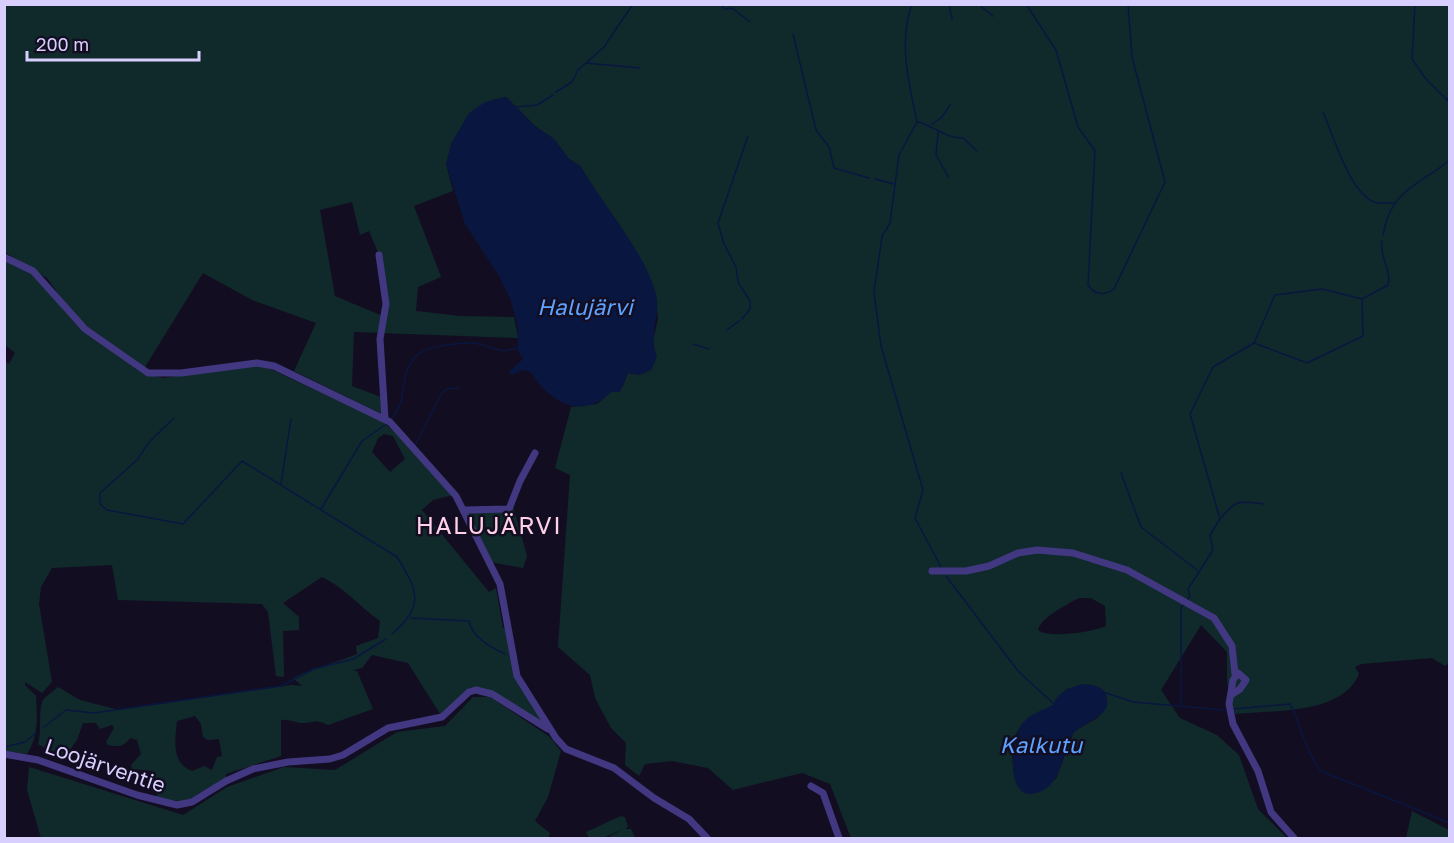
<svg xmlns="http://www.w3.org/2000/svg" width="1454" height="843" viewBox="0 0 1454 843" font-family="'Golos Text',sans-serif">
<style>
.green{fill:#102a2c;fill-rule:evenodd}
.water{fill:#091740}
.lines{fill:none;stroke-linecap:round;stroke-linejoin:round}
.stream{stroke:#091740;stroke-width:1.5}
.minor{stroke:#423882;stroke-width:7}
.labels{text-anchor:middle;stroke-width:5;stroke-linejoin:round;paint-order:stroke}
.street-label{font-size:21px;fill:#d9cfff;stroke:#130d22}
.water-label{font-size:22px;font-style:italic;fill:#5da3ff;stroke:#130d22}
.quarter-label{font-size:24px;letter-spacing:1.5px;fill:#ffd1e9;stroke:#130d22}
</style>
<rect width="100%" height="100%" fill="#130d22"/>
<path class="green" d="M4 5H1449V663L1445 666 1432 658 1361 664 1355 667 1359 674C1342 715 1273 710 1235 714L1227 681V652L1201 625 1161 690 1180 718 1217 735 1239 755 1258 809 1287 838H851L830 784 802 773 733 790 708 768 672 761 645 764 639 776 625 765 626 743 611 728 595 698 590 675 558 647 570 475 555 468 571 407 597 404 611 392 623 386 628 373 639 375 651 370 656 353 652 345 658 319 656 297 645 267 580 166 569 159 554 139 535 126 506 97 492 100 464 123 452 142 446 164 453 191 414 206 441 277 418 287 416 311 460 316 514 317 518 338 354 332 352 386 381 397 382 414 294 371 316 323 252 300 203 273 145 367 88 327 69 309 47 278 5 252ZM352 202 360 235 369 231 379 255 385 317 335 296 320 210ZM1079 598H1091L1105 606 1106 626C1093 632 1048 639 1038 630 1039 619 1069 603 1079 598ZM1068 688 1099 717 1074 731 1056 779 1022 790C1010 777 1009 742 1020 727 1028 717 1044 714 1052 706 1058 700 1061 694 1068 688Z
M4 260 32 274 83 331 142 373 164 378 238 366H264L383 422 404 439 453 495 433 500 422 510 489 592 496 588 503 628H508L517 676 551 730 492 694 476 690 442 717 408 663 372 655 362 668 353 670 357 671 373 709 328 725C314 718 314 724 300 723 294 722 288 719 281 720V756L226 774V777L185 802 157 798 158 783 152 771 132 769 131 765 141 754 137 740 130 738C124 747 118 747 108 745L106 742 114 728 112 725 100 729 96 723H83L77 740 64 758 38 744C42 732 38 709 43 700 47 695 54 691 58 687L80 700 119 710 291 685 302 686 293 678C314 667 336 663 357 654L356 646 378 638 380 621C360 607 344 587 322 577L283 603 299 617V630L283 631 284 677 276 676 268 612 262 604 118 600 112 565 52 568 41 587 39 604 52 682 42 693 25 682V685L36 696C37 717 39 736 27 754L5 751 4 361 9 364 15 353 5 345ZM384 434 393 436 405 459 390 472 372 452 378 438ZM195 716 201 724 203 737 208 740 219 739 222 756 217 757 212 770 204 766 192 771C171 763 175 740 177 721Z
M513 506 527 556 523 568 490 562 464 510Z
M473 697H490L550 737 561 751 548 797 535 821 550 833 548 838H41L27 790 29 767 183 815 227 787 284 767 335 770 397 732 445 726Z
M1412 811 1449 830V838H1406Z
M621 816 625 817 628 827 625 829H631L635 838H607L623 829 603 838H589L586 832Z"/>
<path class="water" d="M506 97 535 126 554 139 569 159 580 166C602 203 646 254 656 294 661 318 648 334 657 357L651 370 639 375 628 373 620 392H611C582 421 549 402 531 372L521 370 512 375 509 372 523 359 518 351V328L511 301 499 276 465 224 446 164 452 142 469 113 485 102Z
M1083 684C1092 685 1103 685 1106 695 1115 718 1079 721 1071 737 1062 756 1061 786 1037 793 1004 803 1011 740 1022 724 1031 713 1041 711 1053 705 1058 692 1070 687 1083 684Z"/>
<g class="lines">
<path class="stream" d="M719 4 725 9 732 8 750 22
M912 4C898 43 909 83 917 122L899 155 890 223 882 236 874 292 881 346 923 490 915 518 941 567
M949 4 952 19
M978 4 993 16
M1026 4 1056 50 1078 127 1095 151 1088 285C1095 295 1105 296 1114 289L1165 182 1132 57 1128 4
M1415 4 1412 59 1426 79 1450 103
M793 34 816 130 829 147 834 168 869 178
M586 63 640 68
M556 92 572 82 578 70 604 47 633 4
M1447 100 1450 94
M516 107 537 105 553 95
M1323 112C1333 135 1350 193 1374 202 1379 204 1387 203 1393 203
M918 122C934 126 945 138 963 138L977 151
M932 124 942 117 950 105
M938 132 936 155 949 178
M875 179 894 184
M1383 235C1391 189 1418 186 1450 160
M742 319 750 309V301L738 282 736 267 724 244 718 223 748 136
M727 330 739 321
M1254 343 1307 363 1363 336 1362 300
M693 344 709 349
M174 418 149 442 137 460 100 493V504L107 510 183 524 242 461 397 557C418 591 425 605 392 634
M392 418C410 396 396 379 416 356 425 346 466 341 479 344 498 348 498 355 519 347
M414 447 442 393 447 389 459 388
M1121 473 1141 527 1197 570
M281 484 291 419
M321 509 362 441 385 425
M1221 518C1236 499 1240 501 1264 504
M946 576 1018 671 1055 705
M1188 599 1190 596 1188 589 1213 550 1210 535 1220 519 1190 414 1213 367 1254 343 1275 295 1322 289 1362 299 1388 285C1392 270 1379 257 1382 241
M411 618 469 621C472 637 490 647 505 654
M1103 692 1133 702 1224 710
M1181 706V608L1184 604
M1234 709 1290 704C1302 726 1305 752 1321 771L1450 823
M44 727 66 710 94 713 281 686 314 669 353 659 386 639
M4 747 25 742 35 734"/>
<path class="minor" d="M379 255 386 304 380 339 385 419
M4 257 33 271 85 329 148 373H181L257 363 274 366 390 422 456 496 500 584 517 676 556 738 566 749 614 768 654 798 689 819 707 838
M464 510 509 509 520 481 535 453
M932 571H966L989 566 1018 553 1037 550 1073 553 1127 570 1214 618 1232 646 1235 674
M1231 695 1240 689 1246 680 1238 673 1233 680 1229 704 1233 724 1258 771 1271 812 1294 838
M4 754 38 760 137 795 177 805 192 802 226 781 253 769 288 762 330 759 343 755 388 728 442 717 469 692 476 690 492 694 548 729
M811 786 823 793 839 838"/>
</g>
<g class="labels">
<g class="street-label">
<text transform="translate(105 766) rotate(19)" y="7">Loojärventie</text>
</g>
<g class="water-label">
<text x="585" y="315">Halujärvi</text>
<text x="1041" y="753">Kalkutu</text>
</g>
<g class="quarter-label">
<text x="489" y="534">HALUJÄRVI</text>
</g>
</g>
<rect width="1454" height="843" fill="none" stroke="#d9cfff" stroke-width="12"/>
<path d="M27 51v9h172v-9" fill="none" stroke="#d9cfff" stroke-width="3"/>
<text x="36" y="51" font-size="18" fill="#d9cfff" stroke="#130d22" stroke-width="4.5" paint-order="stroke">200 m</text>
</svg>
